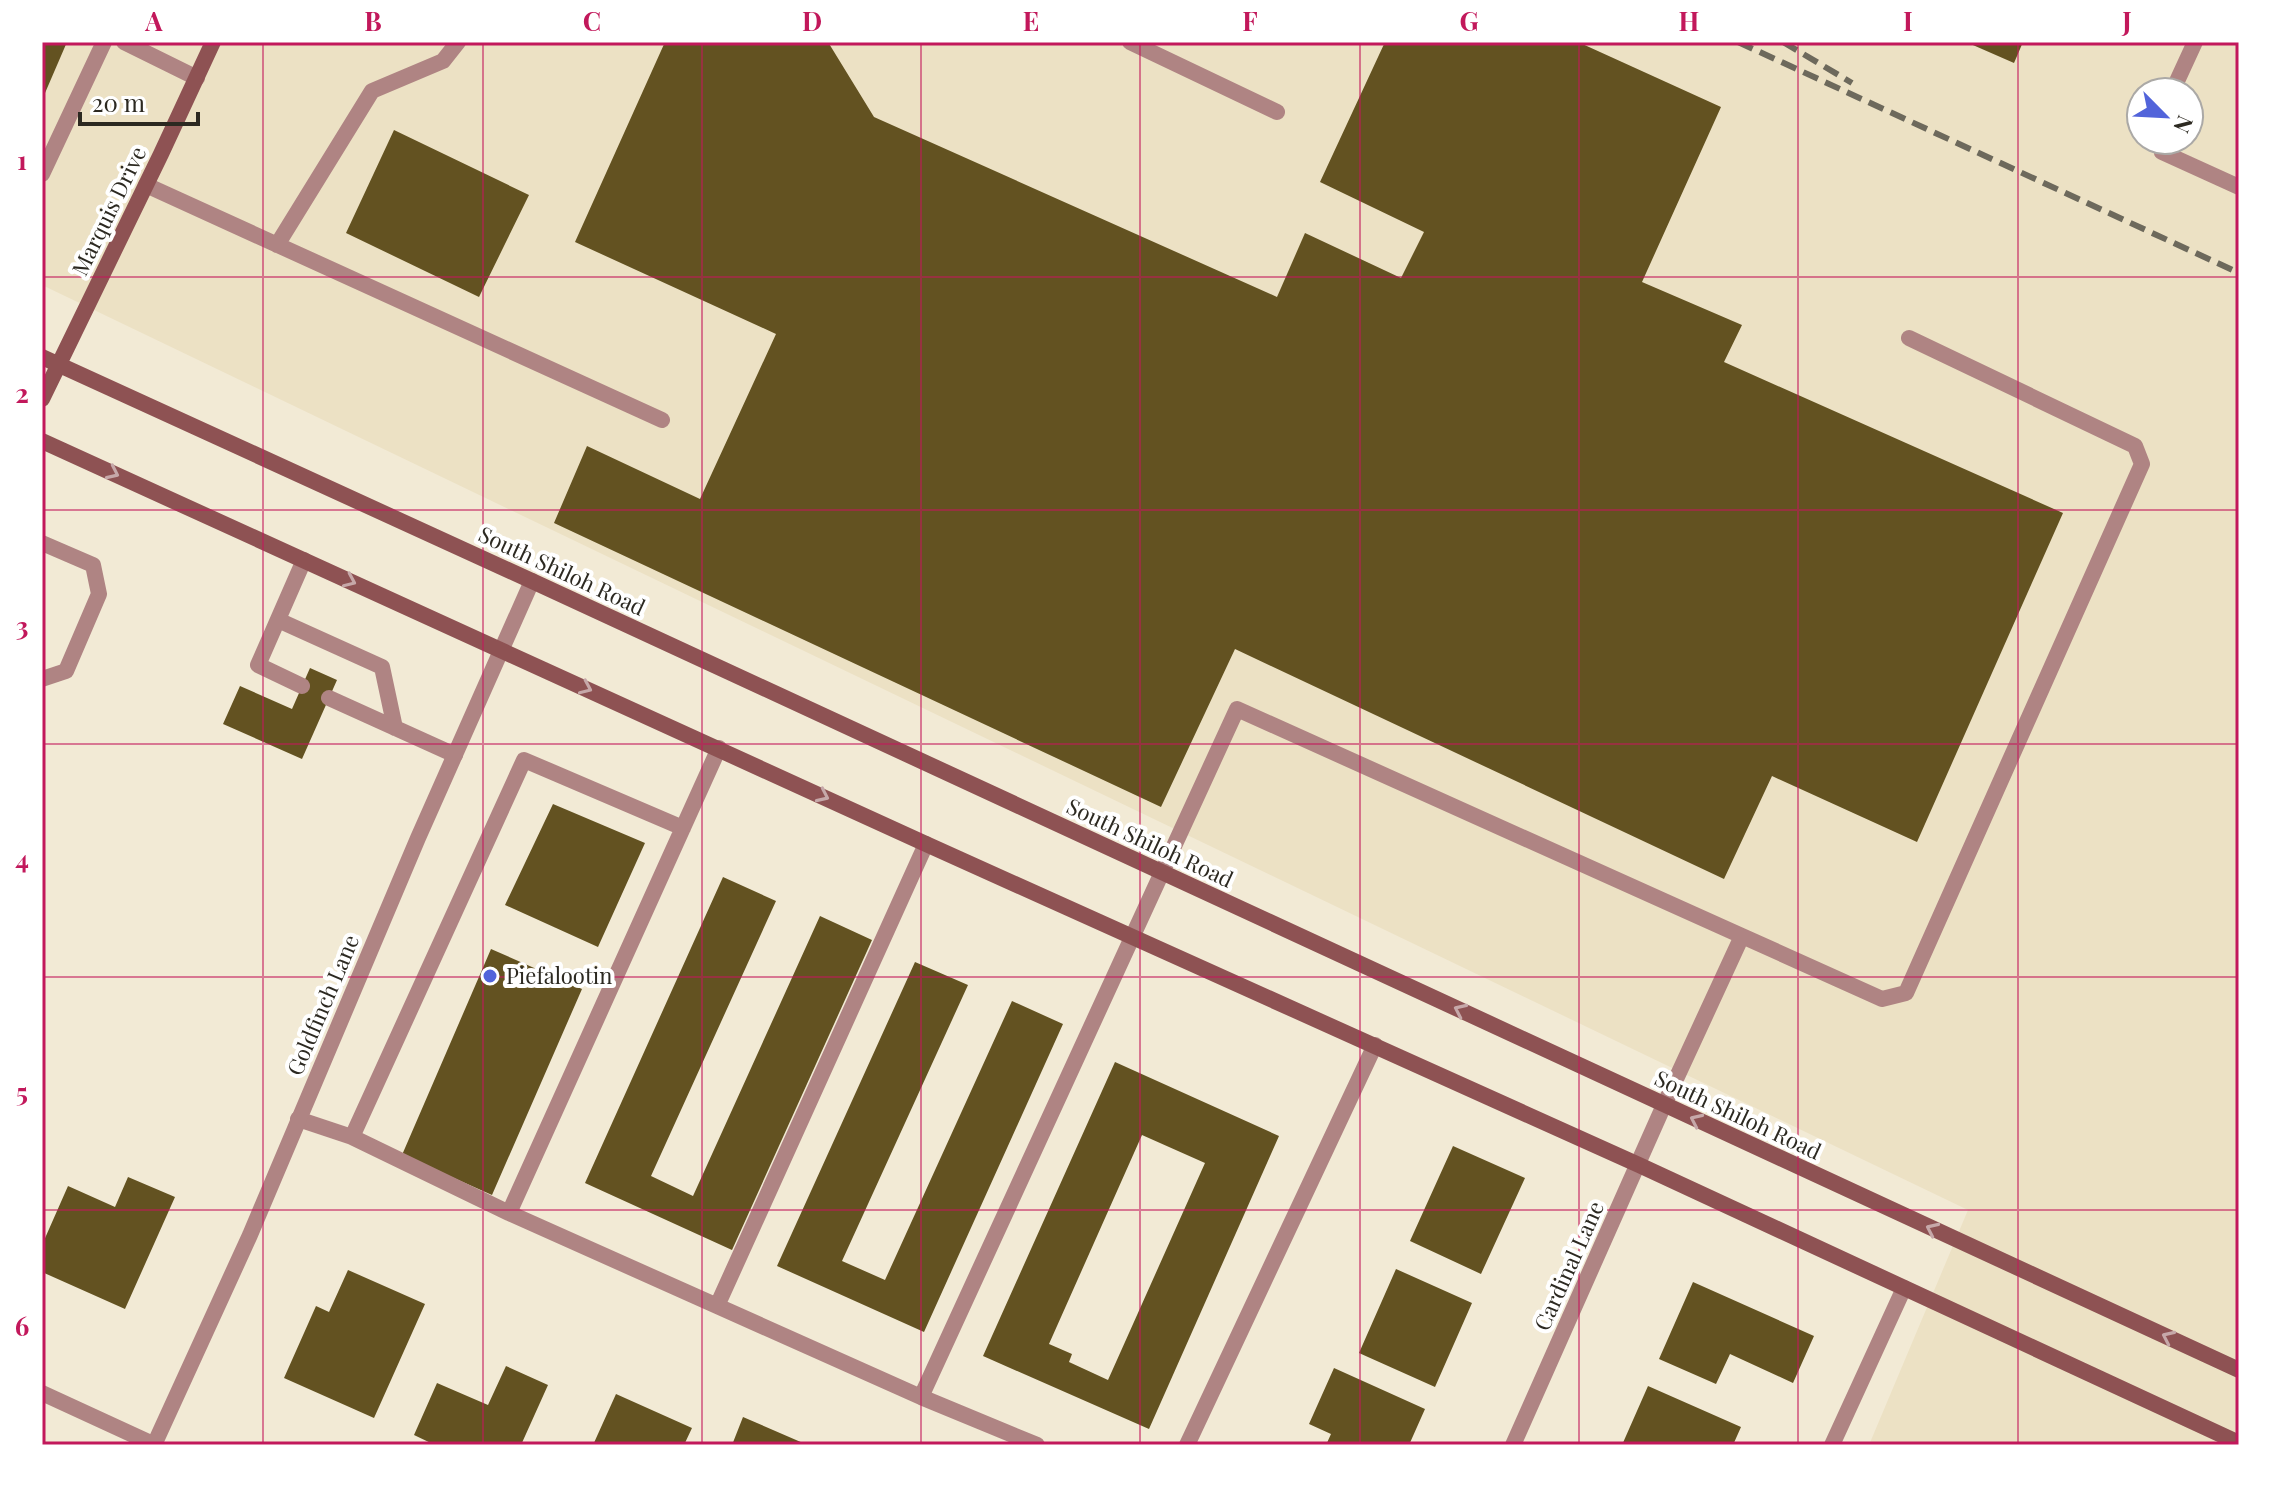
<svg xmlns="http://www.w3.org/2000/svg" width="2281" height="1487" viewBox="0 0 2281 1487" font-family="'Playfair Display',serif">
<style>
.built{fill:#ece1c4;fill-rule:evenodd}
.building{fill:#635221;fill-rule:evenodd}
.lines{fill:none;stroke-linecap:round;stroke-linejoin:round}
.lane{stroke:#af8483;stroke-width:16}
.street{stroke:#af8483;stroke-width:16}
.secondary{stroke:#8e5253;stroke-width:16}
.rail{stroke:#6d695c;stroke-width:6;stroke-dasharray:16 8;stroke-linecap:butt}
.oneway{stroke:#c6a8a9}
.grid{fill:none;stroke:#c2185b;stroke-width:2;stroke-opacity:0.55}
.poi-dot{fill:#5264da;stroke:#fff;stroke-width:3}
.labels{text-anchor:middle;stroke-width:8;stroke-linejoin:round;paint-order:stroke}
.street-label{font-size:22px;fill:#2c2921;stroke:#fff}
.poi-label{font-size:22px;fill:#2c2921;stroke:#fff;text-anchor:start}
.neatline{fill:none;stroke:#c2185b;stroke-width:3}
.grid-label{font-size:26px;text-anchor:middle;font-weight:bold;fill:#c2185b}
</style>
<rect width="100%" height="100%" fill="#f2ead5"/>
<path class="built" d="M42 42H2239V1445H1869L1968 1210 42 285ZM2141 92H2189V140H2141Z"/>
<path class="building" d="M42 42H67L42 100Z
M665 42H828L874 117 1277 297 1305 233 1401 278 1424 232 1320 182 1385 42H1578L1721 107 1642 282 1742 325 1724 362 2063 513 1917 842 1772 776 1724 879 1235 649 1161 807 554 523 587 446 700 499 776 334 575 242Z
M1966 42H2023L2014 63Z
M394 130 529 195 479 297 346 233Z
M310 668 337 680 302 759 223 724 240 686 292 709Z
M553 804 645 843 598 947 505 905Z
M723 877 776 901 651 1176 693 1196 820 916 872 940 732 1250 585 1183Z
M491 949 582 989 492 1195 402 1155Z
M915 962 968 985 842 1261 885 1280 1012 1001 1063 1024 924 1332 777 1266Z
M1115 1062 1279 1136 1149 1429 983 1356ZM1142 1135 1205 1163 1108 1380 1069 1362 1072 1354 1049 1344Z
M1453 1146 1525 1178 1481 1274 1410 1241Z
M128 1177 175 1197 125 1309 42 1272V1245L68 1186 115 1207Z
M1396 1269 1472 1303 1435 1387 1359 1353Z
M348 1270 425 1304 374 1418 284 1378 316 1306 329 1312Z
M1693 1282 1814 1336 1793 1383 1730 1354 1716 1384 1659 1359Z
M506 1366 548 1385 521 1445H435L414 1435 437 1383 488 1405Z
M1334 1368 1425 1409 1409 1445H1326L1331 1434 1309 1424Z
M1648 1386 1741 1427 1733 1445H1622Z
M616 1394 692 1428 684 1445H593Z
M743 1417 803 1443 802 1445H732Z"/>
<g class="lines">
<path class="lane" d="M124 42 197 78
M1130 42 1277 112
M2172 92 2195 42
M2164 140 2162 152 2239 187
M42 174 104 42
M146 185 662 420
M277 245 372 91 443 61 458 42
M42 543 93 565 99 594 66 671 42 679
M278 620 382 667 395 728
M302 686 258 665 304 560
M329 698 455 755
M719 748 509 1213 921 1397 1037 1445
M1742 936 1882 999 1906 993 2142 464 2135 446 1909 338
M298 1119 352 1137
M509 1213 352 1137 524 760 683 828
M717 1306 926 844
M921 1397 1237 709 1742 936 1664 1105
M1187 1445 1375 1045
M1832 1445 1904 1288"/>
<path class="street" d="M42 1393 155 1445
M154 1445 250 1235 418 838 532 581
M1513 1445 1664 1105"/>
<path class="secondary" d="M42 357 532 581 2239 1370
M42 399 161 154 213 42
M42 441 926 844 1639 1165 2239 1443"/>
<path class="rail" d="M1738 42 2239 273
M1783 42 1852 83"/>
</g>
<defs><path id="oneway-chevron" d="M-2-3.5L2.5 0L-2 3.5" fill="none" stroke-width="1.6" stroke-linecap="round" stroke-linejoin="round" transform="scale(2)"/></defs>
<g class="oneway">
<use href="#oneway-chevron" transform="translate(113 473) rotate(25)"/>
<use href="#oneway-chevron" transform="translate(350 581) rotate(24)"/>
<use href="#oneway-chevron" transform="translate(586 688) rotate(24)"/>
<use href="#oneway-chevron" transform="translate(823 796) rotate(25)"/>
<use href="#oneway-chevron" transform="translate(1460 1010) rotate(-155)"/>
<use href="#oneway-chevron" transform="translate(1696 1120) rotate(-155)"/>
<use href="#oneway-chevron" transform="translate(1932 1229) rotate(-155)"/>
<use href="#oneway-chevron" transform="translate(2168 1337) rotate(-155)"/>
</g>
<path class="grid" d="M263 42V1445M483 42V1445M702 42V1445M921 42V1445M1140 42V1445M1360 42V1445M1579 42V1445M1798 42V1445M2018 42V1445M42 277H2239M42 510H2239M42 744H2239M42 977H2239M42 1210H2239"/>
<circle class="poi-dot" cx="490" cy="976" r="8"/>
<g class="labels">
<g class="street-label">
<text transform="translate(109 211) rotate(-64)" y="8">Marquis Drive</text>
<text transform="translate(562 571) rotate(25)" y="8">South Shiloh Road</text>
<text transform="translate(1150 843) rotate(25)" y="8">South Shiloh Road</text>
<text transform="translate(323 1005) rotate(-67)" y="8">Goldfinch Lane</text>
<text transform="translate(1738 1115) rotate(25)" y="8">South Shiloh Road</text>
<text transform="translate(1569 1266) rotate(-66)" y="8">Cardinal Lane</text>
</g>
<g class="poi-label">
<text x="506" y="984">Piefalootin</text>
</g>
</g>
<rect width="2281" height="1487" fill="none" stroke="#ffffff" stroke-width="88"/>
<g transform="translate(2165 116) rotate(114)"><circle r="38" fill="#ffffff" stroke="#aba9a6" stroke-width="2"/>
<path d="M0-6L14 30L0 20L-14 30Z" fill="#5264da"/>
<text y="-12" font-size="22" font-weight="bold" text-anchor="middle" fill="#2c2921">N</text>
</g>
<path d="M80 112v12h118v-12" fill="none" stroke="#2c2921" stroke-width="4"/>
<text x="92" y="112" font-size="24" fill="#2c2921" stroke="#ffffff" stroke-width="6" paint-order="stroke">20 m</text>
<rect x="44" y="44" width="2193" height="1399" class="neatline"/>
<g class="grid-label">
<text x="154" y="31">A</text>
<text x="373" y="31">B</text>
<text x="592" y="31">C</text>
<text x="812" y="31">D</text>
<text x="1031" y="31">E</text>
<text x="1250" y="31">F</text>
<text x="1469" y="31">G</text>
<text x="1689" y="31">H</text>
<text x="1908" y="31">I</text>
<text x="2127" y="31">J</text>
<text x="22" y="170">1</text>
<text x="22" y="403">2</text>
<text x="22" y="636">3</text>
<text x="22" y="869">4</text>
<text x="22" y="1102">5</text>
<text x="22" y="1336">6</text>
</g>
</svg>
